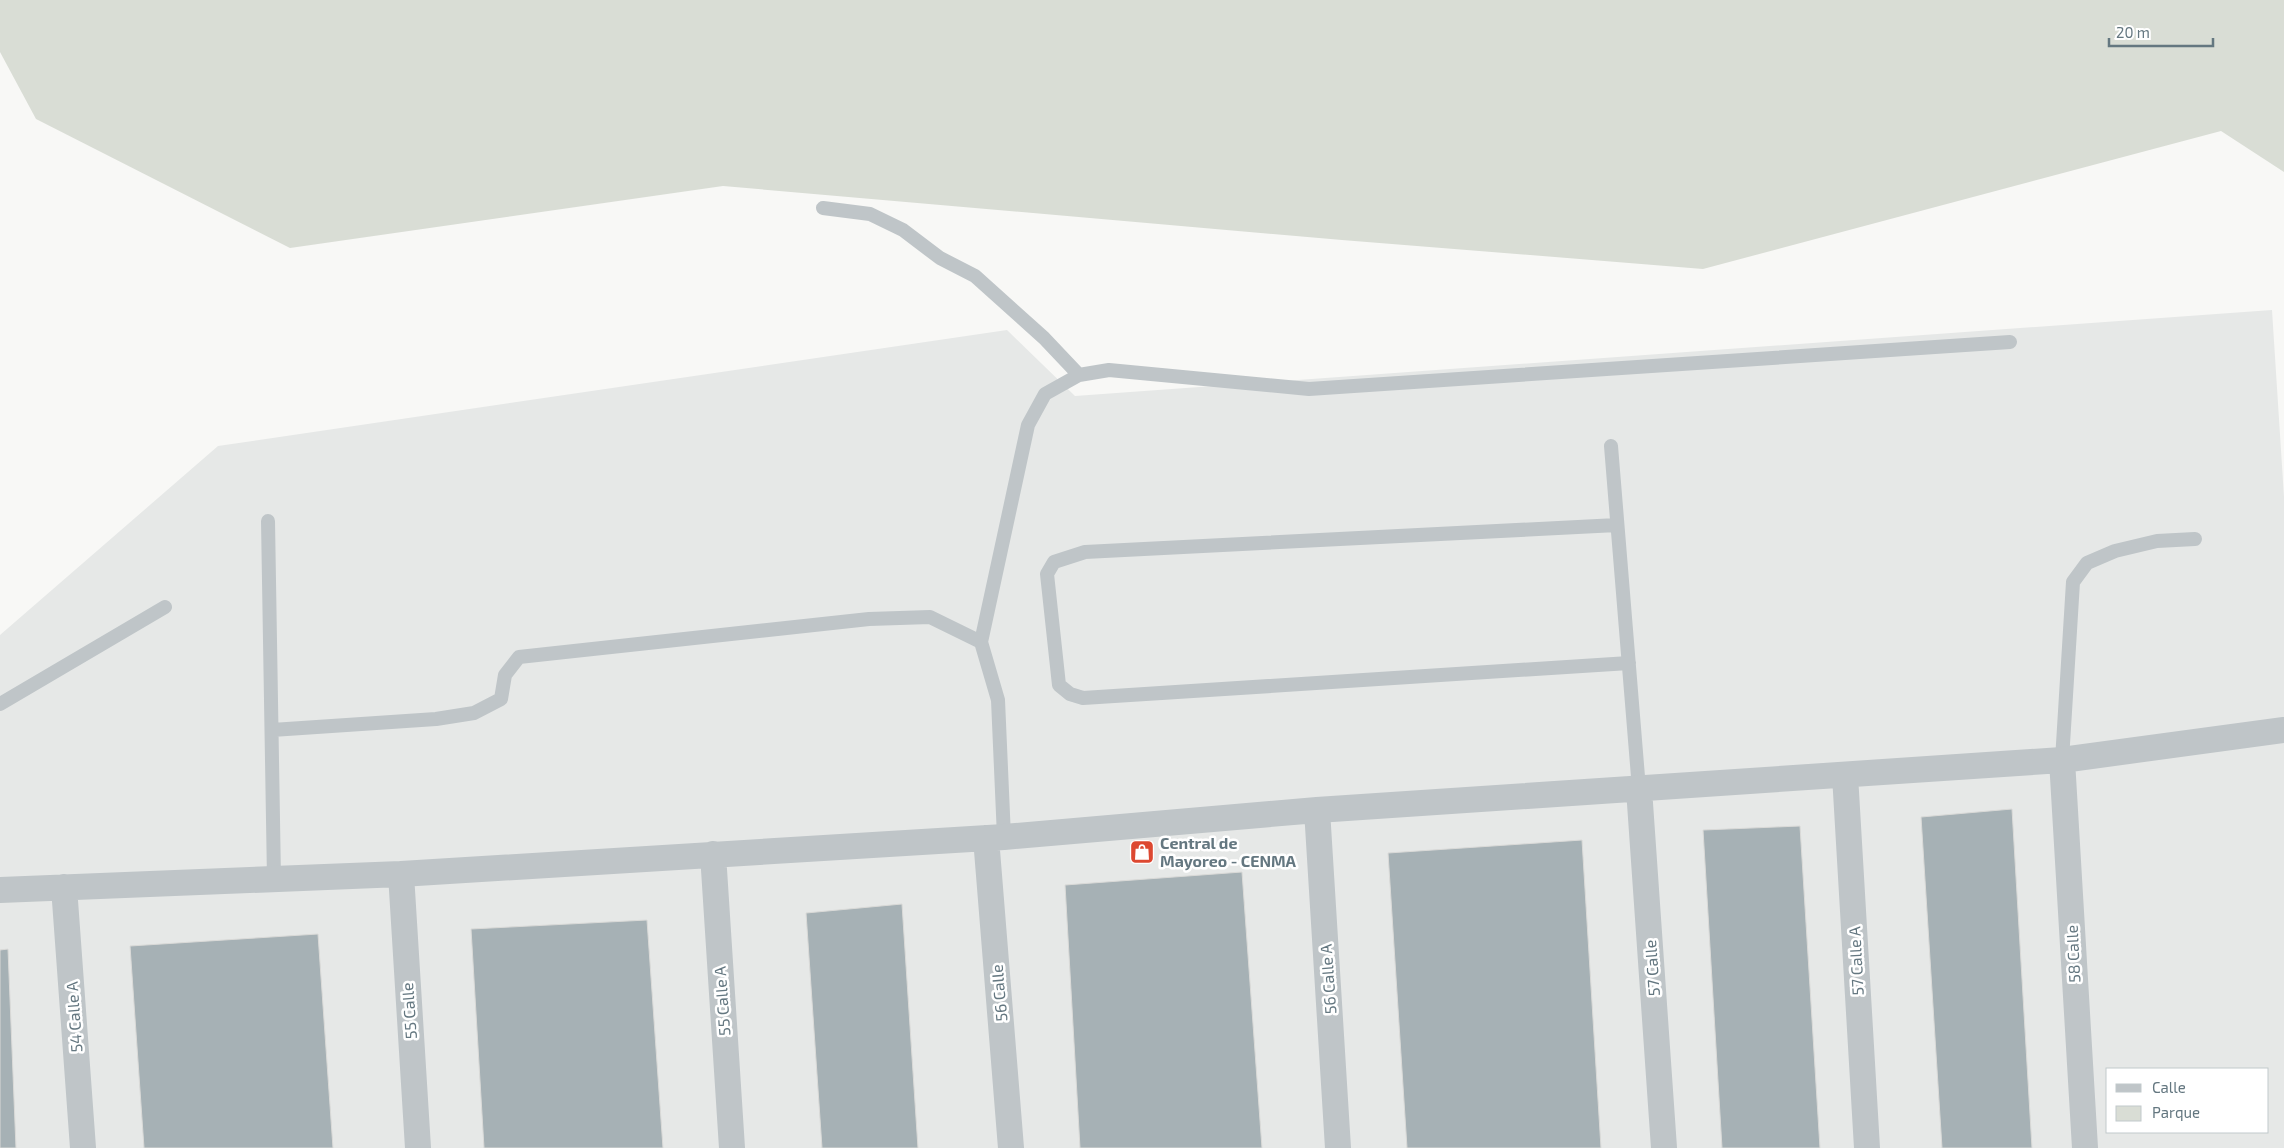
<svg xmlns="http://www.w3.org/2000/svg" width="2284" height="1148" viewBox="0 0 2284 1148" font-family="'Exo 2',sans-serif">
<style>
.built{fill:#e6e8e7;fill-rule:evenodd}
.green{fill:#d9ddd5}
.building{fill:#a6b1b5;stroke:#dadad8}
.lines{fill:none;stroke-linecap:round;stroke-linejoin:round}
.service{stroke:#bfc5c8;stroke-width:14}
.minor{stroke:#bfc5c8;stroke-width:26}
.labels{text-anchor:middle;stroke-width:5;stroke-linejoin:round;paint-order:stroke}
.poi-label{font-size:16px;font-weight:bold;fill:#647780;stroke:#fff;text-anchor:start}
.street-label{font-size:16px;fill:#647780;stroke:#fff}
</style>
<rect width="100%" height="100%" fill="#f8f8f6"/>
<path class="built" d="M2272 310 2284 497V1148H0V635L218 446 1007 330 1075 396ZM2108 1069H2268V1132H2108Z"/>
<path class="green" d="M0 0H2284V172L2221 131 1703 269 1342 240 723 186 290 248 36 119 0 52Z"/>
<path class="building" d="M2012 809 2032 1148H1942L1921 817Z
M1800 826 1820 1148H1722L1703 830Z
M1582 840 1601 1148H1407L1388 853Z
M1242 872 1262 1148H1080L1065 885Z
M902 904 918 1148H822L806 913Z
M647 920 663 1148H484L471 929Z
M318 934 333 1148H144L130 946Z
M8 949 16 1148H0V950Z"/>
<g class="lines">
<path class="service" d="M823 208 870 214 903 230 940 258 975 276 1044 338 1079 375
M1611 446 1639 789
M268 521 274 879
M1617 525 1085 552 1054 562 1047 574 1059 685 1070 694 1083 698 1629 663
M981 642 1028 425 1045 394 1079 375 1109 370 1309 389 2010 342
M0 704 165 607
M272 730 436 719 474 713 501 699 505 675 519 657 869 619 930 617 981 642 998 700 1004 837
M2062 760 2073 582 2087 563 2115 551 2157 541 2195 539"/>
<path class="minor" d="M2062 760 2085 1148
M1845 775 1867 1148
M1639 789 1664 1148
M1317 810 1338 1148
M986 838 1011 1148
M713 854 732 1148
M401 874 418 1148
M64 887 83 1148
M0 890 401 874 1004 837 1317 810 2062 760 2284 730"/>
</g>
<defs>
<symbol id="shop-square" viewBox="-11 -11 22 22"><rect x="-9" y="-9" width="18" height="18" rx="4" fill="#dd4831" stroke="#fff"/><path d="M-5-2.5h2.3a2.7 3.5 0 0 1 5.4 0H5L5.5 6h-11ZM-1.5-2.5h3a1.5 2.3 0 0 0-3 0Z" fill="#fff"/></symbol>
</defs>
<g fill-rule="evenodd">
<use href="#shop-square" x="1128" y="838" width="28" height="28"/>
</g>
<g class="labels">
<g class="poi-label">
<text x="1160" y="849">Central de<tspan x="1160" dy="18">Mayoreo - CENMA</tspan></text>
</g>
<g class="street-label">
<text transform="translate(2073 954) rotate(-93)" y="6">58 Calle</text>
<text transform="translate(1856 961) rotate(-93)" y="6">57 Calle A</text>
<text transform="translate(1652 968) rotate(-94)" y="6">57 Calle</text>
<text transform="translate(1328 979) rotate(-94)" y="6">56 Calle A</text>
<text transform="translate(999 993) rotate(-95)" y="6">56 Calle</text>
<text transform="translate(722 1001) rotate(-94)" y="6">55 Calle A</text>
<text transform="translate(409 1011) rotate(-94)" y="6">55 Calle</text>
<text transform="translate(74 1017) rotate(-94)" y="6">54 Calle A</text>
</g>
</g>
<rect x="2106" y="1068" width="162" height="65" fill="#ffffff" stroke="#c1c9cc"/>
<rect x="2116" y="1084" width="25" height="8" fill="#bfc5c8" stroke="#c1c9cc"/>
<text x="2152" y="1093" font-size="15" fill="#647780">Calle</text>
<rect x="2116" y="1106" width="25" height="15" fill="#d9ddd5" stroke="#c1c9cc"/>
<text x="2152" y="1118" font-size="15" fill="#647780">Parque</text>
<path d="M2109 38v8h104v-8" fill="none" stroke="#647780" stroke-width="2.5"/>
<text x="2116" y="38" font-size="15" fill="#647780" stroke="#ffffff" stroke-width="4" paint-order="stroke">20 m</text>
</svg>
